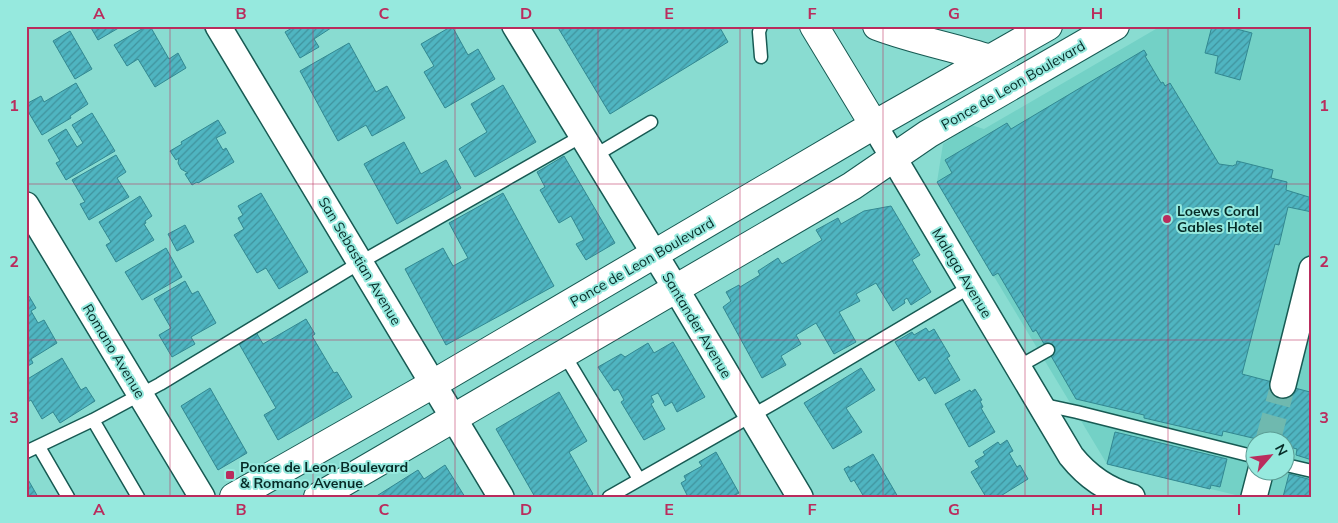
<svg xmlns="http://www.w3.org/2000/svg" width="1338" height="523" viewBox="0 0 1338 523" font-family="Mulish,sans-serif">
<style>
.built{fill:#73d1c6;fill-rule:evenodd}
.building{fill:url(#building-hatch);stroke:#328891}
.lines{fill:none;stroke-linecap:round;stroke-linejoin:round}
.minor-tunnel{stroke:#6fb9af;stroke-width:25;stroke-dasharray:25 12;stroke-linecap:butt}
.service-casing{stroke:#175a53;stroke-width:15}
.minor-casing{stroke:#175a53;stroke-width:28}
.tertiary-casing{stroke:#175a53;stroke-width:30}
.service{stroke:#fff;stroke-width:12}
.minor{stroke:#fff;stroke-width:25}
.tertiary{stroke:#fff;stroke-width:28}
.grid{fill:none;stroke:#ba2c5d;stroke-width:1;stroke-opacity:0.55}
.poi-dot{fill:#ba2c5d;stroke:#96e9de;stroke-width:2}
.labels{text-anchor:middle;stroke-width:4;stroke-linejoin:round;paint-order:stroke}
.street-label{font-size:14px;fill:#062b27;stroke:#96e9de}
.poi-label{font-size:14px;font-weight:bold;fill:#062b27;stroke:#96e9de;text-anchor:start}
.neatline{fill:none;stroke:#ba2c5d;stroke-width:2}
.grid-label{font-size:16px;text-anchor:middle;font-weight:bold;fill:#ba2c5d}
</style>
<defs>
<pattern id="building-hatch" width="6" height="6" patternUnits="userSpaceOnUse" patternTransform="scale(1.25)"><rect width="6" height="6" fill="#4fb5c1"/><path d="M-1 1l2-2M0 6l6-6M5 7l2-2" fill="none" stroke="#40939d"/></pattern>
</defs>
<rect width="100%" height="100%" fill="#89dcd1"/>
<path class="built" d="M1161 26H1312V497H1244L1107 464 937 182 943 144 971 125 984 129ZM1256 440H1286V470H1256Z"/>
<path class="building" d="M90 26H122L98 40Z
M147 26H150L169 59 178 53 186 68 155 87 138 59 127 66 114 45Z
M291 26H334L314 39 319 47 300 58 285 32 292 28Z
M452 26 468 55 478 49 495 79 445 108 424 72 434 66 421 44Z
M557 26H719L728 42 610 114Z
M1212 26H1225L1252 33 1240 80 1215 73 1218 56 1205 53Z
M70 31 92 69 75 79 53 41Z
M349 43 376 92 387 86 405 118 372 136 366 125 338 141 300 71Z
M1144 50 1147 55 1145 56 1161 83 1163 82 1165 86 1170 83 1219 164 1233 166 1234 165H1236L1237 161 1273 170 1271 178 1287 182 1286 190 1312 198V212L1288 207 1279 245 1275 244 1242 374 1310 392 1312 387V460L1296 455 1297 449 1286 446V440H1261L1223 431 1222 436 1144 418V415L1076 399 1036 330 1033 332 998 273 993 276 937 182 952 173 945 160 1007 123 1011 129Z
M76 83 88 104 70 116 71 118 42 135 26 108V104L41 96 44 102Z
M503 85 536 142 475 177 459 149 487 132 471 104Z
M92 113 115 151 66 180 56 163 60 161 48 140 66 129 77 147 83 143 72 125Z
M218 120 226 133 216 138 223 150 226 148 234 162 198 183 197 182 192 185 185 174 188 173 181 169 178 163 179 158 176 160 170 151 182 144 181 142Z
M404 142 421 174 446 160 461 188 397 224 364 164Z
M116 155 126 172 117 178 129 197 89 220 80 204 85 202 72 180Z
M564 156 615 243 586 260 576 244 584 240 571 216 559 223 540 190 545 187 537 172Z
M261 193 308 272 279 289 266 268 257 273 234 235 244 229 238 218 243 215 238 206Z
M503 193 554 286 446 345 405 269 443 248 453 266 468 258 449 223Z
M140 196 152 216 145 221 146 223 144 224 154 240 116 262 106 245 111 242 99 222Z
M891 206 920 255 912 260 931 292 911 305 907 298 904 300 905 303 893 311 876 283 856 294 860 301 839 312 856 342 834 354 816 323 796 335 801 344 781 356 786 365 762 378 723 307 731 301 726 292 739 285 740 287 760 275 758 271 778 258 782 264 822 240 816 230 838 218 841 224 864 211Z
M185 225 194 242 177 251 168 234Z
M166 248 182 277 142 300 125 272Z
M185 281 192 294 198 291 216 323 191 337 195 344 172 357 159 335 171 328 154 299Z
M29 296 36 308 31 311 38 323 44 320 57 343 31 359 33 363 26 367V297Z
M306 319 315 334 312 336 334 373 337 372 352 397 278 440 264 415 276 408 238 342 256 332 263 344Z
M926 328 929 332 934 329 950 356 947 358 960 380 935 394 925 377 919 381 895 342 912 332 914 335Z
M673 342 705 397 677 412 672 402 665 406 658 393 651 396 654 402 651 404 665 429 644 440 621 402 624 400 618 389 614 391 598 367 621 354 625 357 648 343 654 353Z
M62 358 81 390 86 387 95 401 60 423 53 412 42 419 31 400 26 403V380Z
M861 368 875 390 846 408 862 432 833 449 804 403Z
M210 388 247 453 218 470 181 406Z
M975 389 982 400 980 401 983 407 981 408 995 432 969 447 945 404 970 390 971 392Z
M559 392 587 441 569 452 593 494 589 497H535L496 429Z
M1115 432 1227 459 1220 487 1211 485 1210 489 1107 464Z
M1007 440 1013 451 1009 453 1017 467 1020 465 1028 479 999 497H986L971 472 979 467 975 461 985 455 983 452 998 442 1000 445Z
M716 452 739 493 731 497H688L681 483 686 480 684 476 702 466 699 462Z
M873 454 898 497H864L854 480 851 482 844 469 849 466V468Z
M445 465 465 497H375L418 470 424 479Z
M1289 474 1312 480V497H1283Z
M26 476 38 497H26Z"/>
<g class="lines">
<path class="minor-tunnel" d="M1268 440 1283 385"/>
<defs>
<path id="service" d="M761 26 759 32 761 57
M594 156 651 122
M564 354 639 479
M1018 367 1048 350
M1040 404 1077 412 1256 457
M93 420 138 497
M39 447 68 497
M26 452 93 420 160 384 361 262 582 136
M1286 465 1312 471
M609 497 774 403 970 287"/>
<path id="minor" d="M218 26 501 497
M515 26 676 289 800 497
M874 125 1071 456C1087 476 1106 490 1132 497
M26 205 202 497
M1283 385 1312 269
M1254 497 1261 470"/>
<path id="tertiary" d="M814 26 874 125
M877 26C914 40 953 47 990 59
M234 497 433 384 874 125 1048 26
M318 497 852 186 928 134 1115 26"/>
</defs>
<use href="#service" class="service-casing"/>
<use href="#minor" class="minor-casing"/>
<use href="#tertiary" class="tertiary-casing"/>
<use href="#service" class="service"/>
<use href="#minor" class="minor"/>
<use href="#tertiary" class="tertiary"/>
</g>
<path class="grid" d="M170 26V497M313 26V497M455 26V497M598 26V497M740 26V497M883 26V497M1025 26V497M1168 26V497M26 184H1312M26 340H1312"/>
<g class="poi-dot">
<circle cx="1167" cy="219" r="5"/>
<rect x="225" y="470" width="10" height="10" rx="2.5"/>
</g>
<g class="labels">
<g class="street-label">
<text transform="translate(1013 85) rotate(-30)" y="5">Ponce de Leon Boulevard</text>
<text transform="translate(360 261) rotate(59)" y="5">San Sebastian Avenue</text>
<text transform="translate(642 262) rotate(-30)" y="5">Ponce de Leon Boulevard</text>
<text transform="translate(962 273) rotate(59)" y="5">Malaga Avenue</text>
<text transform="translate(697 325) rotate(59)" y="5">Santander Avenue</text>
<text transform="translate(114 351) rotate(59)" y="5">Romano Avenue</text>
</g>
<g class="poi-label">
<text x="1177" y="216">Loews Coral<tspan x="1177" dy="16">Gables Hotel</tspan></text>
<text x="240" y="472">Ponce de Leon Boulevard<tspan x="240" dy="16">&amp; Romano Avenue</tspan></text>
</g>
</g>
<rect width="1338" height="523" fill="none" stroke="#96e9de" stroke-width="55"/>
<g transform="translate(1270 456) rotate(62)"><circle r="24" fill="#96e9de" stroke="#5c9d95"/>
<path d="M0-4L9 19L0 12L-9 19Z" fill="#ba2c5d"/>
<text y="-8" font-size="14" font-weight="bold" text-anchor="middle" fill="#062b27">N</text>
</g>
<rect x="28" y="28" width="1282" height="468" class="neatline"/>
<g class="grid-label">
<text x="99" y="19">A</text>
<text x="241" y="19">B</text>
<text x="384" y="19">C</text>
<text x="526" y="19">D</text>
<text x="669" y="19">E</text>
<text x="812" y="19">F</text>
<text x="954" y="19">G</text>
<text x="1097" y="19">H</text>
<text x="1239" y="19">I</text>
<text x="14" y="111">1</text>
<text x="1324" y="111">1</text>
<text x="14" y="267">2</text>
<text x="1324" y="267">2</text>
<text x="14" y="423">3</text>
<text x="1324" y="423">3</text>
<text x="99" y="515">A</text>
<text x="241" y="515">B</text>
<text x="384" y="515">C</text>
<text x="526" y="515">D</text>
<text x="669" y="515">E</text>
<text x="812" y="515">F</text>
<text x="954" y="515">G</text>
<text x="1097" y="515">H</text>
<text x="1239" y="515">I</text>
</g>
</svg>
